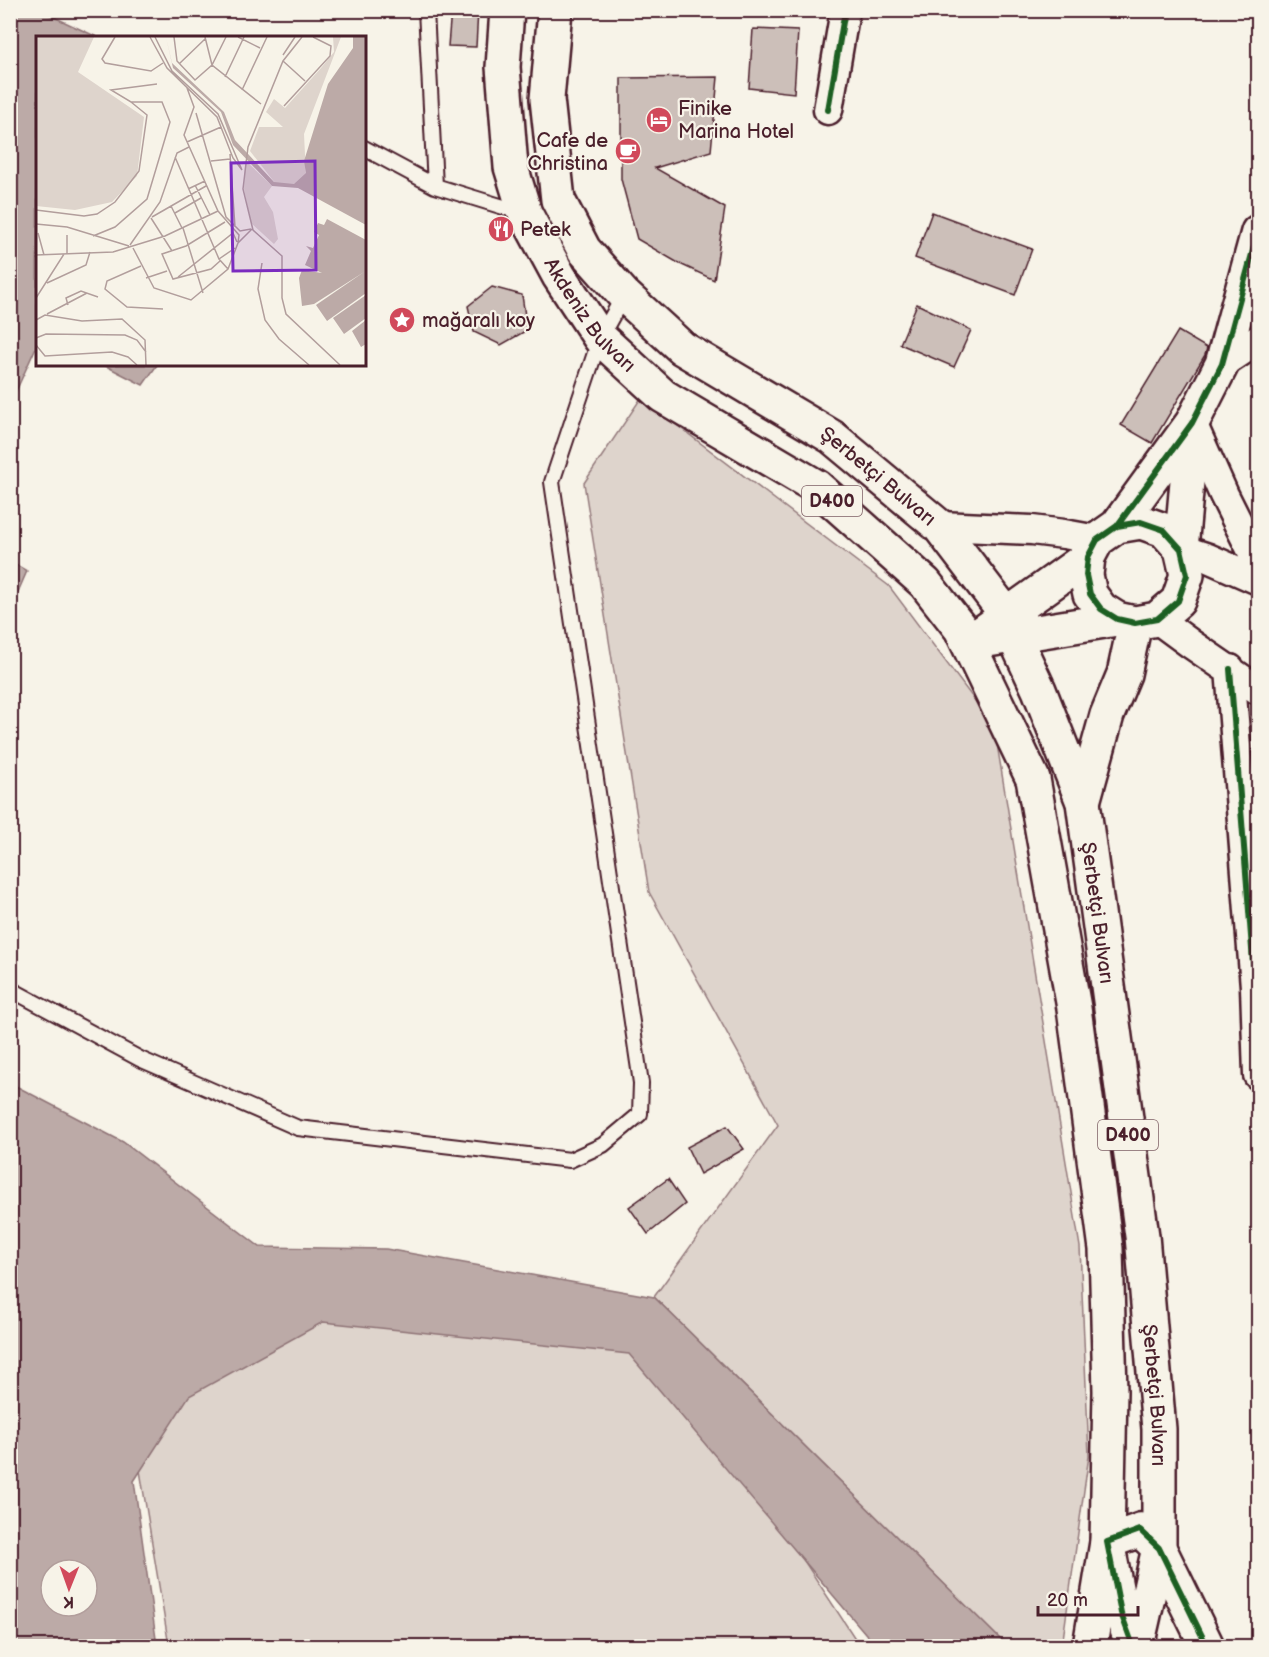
<svg xmlns="http://www.w3.org/2000/svg" width="1269" height="1657" viewBox="0 0 1269 1657" font-family="'Balsamiq Sans',sans-serif">
<style>
.green{fill:#ded4cc;stroke:#947a7c;stroke-width:1.5}
.water{fill:#bcaaa7;stroke:#8e7275;stroke-width:1.5;fill-rule:evenodd}
.building{fill:#ccbfb9;stroke:#4a1f2b;stroke-width:1.5}
.lines{fill:none;stroke-linecap:round;stroke-linejoin:round}
.lane-casing{stroke:#4a1f2b;stroke-width:18}
.street-casing{stroke:#4a1f2b;stroke-width:33}
.secondary-casing{stroke:#4a1f2b;stroke-width:38}
.highway-casing{stroke:#4a1f2b;stroke-width:38}
.lane{stroke:#f7f3e8;stroke-width:14}
.street{stroke:#f7f3e8;stroke-width:28}
.secondary{stroke:#f7f3e8;stroke-width:33}
.highway{stroke:#f7f3e8;stroke-width:33}
.cycleway-casing{stroke:#f7f3e8;stroke-width:10}
.cycleway{stroke:#1b5e20;stroke-width:6}
.labels{text-anchor:middle;stroke-width:4.5;stroke-linejoin:round;paint-order:stroke}
.shield{fill:#f7f3e8;stroke:#7e5f64;stroke-width:1.5}
.shield-label{font-size:18px;font-weight:bold;fill:#4a1f2b}
.poi-label{font-size:20px;fill:#4a1f2b;stroke:#f7f3e8;text-anchor:start}
.street-label{font-size:20px;fill:#4a1f2b;stroke:#f7f3e8}
.inset-road{fill:none;stroke:#b29e9c;stroke-width:1.5}
.view{fill:#7b2cbf;fill-opacity:0.15;stroke:#7b2cbf;stroke-width:3}
.inset-edge{fill:none;stroke:#4a1f2b;stroke-width:3}
</style>
<rect width="100%" height="100%" fill="#f7f3e8"/>
<filter id="ink" filterUnits="userSpaceOnUse"><feTurbulence type="fractalNoise" baseFrequency=".0167" numOctaves="2"/><feDisplacementMap in="SourceGraphic" scale="12" xChannelSelector="R" yChannelSelector="G"/><feConvolveMatrix kernelMatrix="1 2 1 2 8 2 1 2 1" color-interpolation-filters="sRGB"/></filter>
<g filter="url(#ink)">
<path class="green" d="M641 398 889 586 994 726 1080 1247 1089 1455 1062 1646H1007L654 1297 778 1125 649 892 584 483Z
M315 1289 606 1331 724 1439 860 1646H169L133 1428Z"/>
<path class="water" d="M11 10 41 11 97 37 38 38 37 345 11 402Z
M104 365H157L143 385Z
M11 562 27 571 11 608Z
M10 1083 123 1142 260 1247 386 1249 654 1297 1007 1646H876L629 1354 323 1322 189 1396 134 1481 157 1646H11ZM51 1570H87V1606H51Z"/>
<path class="building" d="M451 10H478L476 47 448 46Z
M753 29 798 31 794 93 749 88Z
M718 77 711 151 655 168 725 208 714 280 680 264 637 239 621 179V78Z
M932 212 1032 249 1015 295 915 258Z
M492 287 522 295 527 330 501 345 474 332 468 306Z
M917 304 971 330 954 367 900 344Z
M1178 331 1207 348 1205 355 1152 443 1121 425Z
M727 1126 744 1149 700 1174 687 1147Z
M668 1179 685 1204 648 1234 629 1207Z"/>
<g class="lines">
<defs>
<path id="lane" d="M426 10 435 186
M364 148 435 186 523 213
M10 989 140 1059 298 1128 570 1160 603 1145 640 1114 641 1083 552 482 600 338 624 295"/>
<path id="street" d="M828 110 845 10
M1222 364 1258 340
M1192 423 1224 495 1258 563
M939 526 1032 530 1064 534 1097 540
M1181 549 1208 558 1258 580
M1157 619 1191 644 1258 690
M1230 669 1255 987 1258 1075"/>
<path id="secondary" d="M1117 526 1141 522 1164 530 1181 549 1187 575 1178 601 1157 619 1135 623 1117 619 1101 609 1090 594 1086 575 1088 557 1097 540 1117 526 1192 423 1222 364 1258 232
M1181 549 1192 425
M982 633 1088 557
M969 643 1117 619
M1083 802 1107 715 1124 674 1135 623
M1133 1646 1121 1613 1107 1542 1140 1530 1159 1548 1207 1646"/>
<g id="highway">
<path id="s1" d="M507 10 503 67 511 167 525 213 559 276 600 338 663 396 817 487 925 583 961 629 1033 779 1074 1008 1106 1249 1110 1391 1107 1542 1090 1646"/>
<path id="s2" d="M555 10 547 99 558 200 584 250 624 295 682 348 832 437 939 526 1000 606 1039 690 1083 802 1142 1236 1159 1429V1548L1137 1646"/>
</g>
</defs>
<use href="#lane" class="lane-casing"/>
<use href="#street" class="street-casing"/>
<use href="#secondary" class="secondary-casing"/>
<use href="#highway" class="highway-casing"/>
<use href="#lane" class="lane"/>
<use href="#street" class="street"/>
<use href="#secondary" class="secondary"/>
<use href="#highway" class="highway"/>
<defs>
<path id="cycleway" d="M828 110 845 10
M1117 526 1141 522 1164 530 1181 549 1187 575 1178 601 1157 619 1135 623 1117 619 1101 609 1090 594 1086 575 1088 557 1097 540 1117 526 1192 423 1222 364 1258 232
M1230 669 1255 987 1258 1075
M1133 1646 1121 1613 1107 1542 1140 1530 1159 1548 1207 1646"/>
</defs>
<use href="#cycleway" class="cycleway-casing"/>
<use href="#cycleway" class="cycleway"/>
</g>
</g>
<defs>
<symbol id="hotel-disc" viewBox="-11 -11 22 22"><circle r="9.5" fill="#d1495b" stroke="#f7f3e8"/><path d="M-6-4.5h1.5V1H6V5H4.5V3h-9V5H-6ZM-4 0a1.8 1.8 0 1 1 3.6 0ZM.5 0V-2.5h3Q6-2.5 6 0Z" fill="#fff"/></symbol>
<symbol id="cafe-disc" viewBox="-11 -11 22 22"><circle r="9.5" fill="#d1495b" stroke="#f7f3e8"/><path d="M-5.5-4.5H6V0H3Q3 3.5 0 3.5H-2.5Q-5.5 3.5-5.5 0ZM3-3.2v2h1.7v-2ZM-6 4.5H4V6H-6Z" fill="#fff"/></symbol>
<symbol id="restaurant-disc" viewBox="-11 -11 22 22"><circle r="9.5" fill="#d1495b" stroke="#f7f3e8"/><path d="M-5-6h1v4h1v-4h1v4h1v-4h1v5L-1.5 .5V6h-2V.5L-5-1ZM5-6V6H3V1.5H1.5Q1.5-4 5-6Z" fill="#fff"/></symbol>
<symbol id="sight-disc" viewBox="-11 -11 22 22"><circle r="9.5" fill="#d1495b" stroke="#f7f3e8"/><path d="M0-6L1.8-2.2L6-1.7L2.9 1.2L3.7 5.4L0 3.3L-3.7 5.4L-2.9 1.2L-6-1.7L-1.8-2.2Z" fill="#fff"/></symbol>
</defs>
<g fill-rule="evenodd">
<use href="#hotel-disc" x="644" y="105" width="30" height="30"/>
<use href="#cafe-disc" x="613" y="136" width="30" height="30"/>
<use href="#restaurant-disc" x="486" y="214" width="30" height="30"/>
<use href="#sight-disc" x="387" y="305" width="30" height="30"/>
</g>
<g class="labels">
<g class="shield">
<rect x="802" y="486" width="60" height="30" rx="4.5"/>
<rect x="1098" y="1120" width="60" height="30" rx="4.5"/>
</g>
<g class="shield-label">
<text x="832" y="507">D400</text>
<text x="1128" y="1141">D400</text>
</g>
<g class="poi-label">
<text x="678" y="115">Finike<tspan x="678" dy="23">Marina Hotel</tspan></text>
<text x="608" y="147" text-anchor="end">Cafe de<tspan x="608" dy="23">Christina</tspan></text>
<text x="520" y="236">Petek</text>
<text x="422" y="327">mağaralı koy</text>
</g>
<g class="street-label">
<text dy="7" stroke="none"><textPath href="#s1" startOffset="327">Akdeniz Bulvarı</textPath></text>
<text dy="7" stroke="none"><textPath href="#s2" startOffset="621">Şerbetçi Bulvarı</textPath></text>
<text dy="7" stroke="none"><textPath href="#s2" startOffset="1125">Şerbetçi Bulvarı</textPath></text>
<text dy="7" stroke="none"><textPath href="#s2" startOffset="1611">Şerbetçi Bulvarı</textPath></text>
</g>
</g>
<g transform="translate(36 36)">
<rect width="330" height="330" fill="#f7f3e8"/>
<path d="M0 1H58L42 36 108 81 101 140 76 166 39 174 0 170ZM297 1H305L268 98 270 140 258 150 239 147 214 115 223 91H247L230 76 238 63 249 72 285 32 298 16ZM209 124 236 150 228 161 237 176 242 203 238 208 215 187 208 153Z" fill="#ded4cc"/>
<path d="M130 1 136 27 188 76 199 104 238 146 258 148 270 137 268 125 292 48 317 12V1H330V189L262 152 236 150 197 109 185 76 137 32ZM291 183 330 204V257L291 285 280 269 328 236 278 268 266 270 263 242 266 234 286 237 269 229 275 215 270 210 277 212 283 199 278 196 282 187 288 189ZM330 259V282L308 298 297 282ZM330 284V308L325 311 316 295Z" fill="#bcaaa7"/>
<path class="inset-road" d="M79 1 66 23 69 27 115 35 127 27M114 1 131 32 181 81 197 122 206 134M119 1 136 35 182 78 206 134M138 1 141 25 159 44 176 29 190 1M169 1 176 29 225 68M202 1 224 12M266 1 247 25 212 111 207 153 217 194 246 220V262L250 278 304 329M247 19 259 1M247 25 269 45M143 28 169 3M189 41 208 1M151 52 158 71 148 99 182 175 203 199 202 207M206 54 231 1M248 70 294 20 295 10 277 1M160 77 190 181 204 195 215 193M151 106 185 91M194 118 199 191M139 121 183 223 192 233M175 125 194 123M159 149 174 179M152 153 169 145M135 170 146 192M0 174 48 180 61 178 79 166 103 135 111 79 95 66M139 177 165 162M116 181 170 150M115 182 136 215M0 188 31 191 93 210M147 192 167 257M2 197 8 219M31 199V218M57 200 79 191 111 163 134 86 126 66H95L75 54 121 48M94 209 124 166 141 117 153 111M97 212 118 252 155 264 192 233 202 207 216 193M0 219 77 216 129 200 182 175M183 223 199 212M184 225 175 233 137 243 126 218 150 210 189 186M226 227 222 253 229 284 243 303 273 329M105 230 71 245 69 253 91 271 127 273M142 241 197 197 201 206M110 242 131 235M11 247 50 229 54 216M0 262 28 218M32 269 30 262 45 255 62 261M11 278 51 257M0 284 9 279 46 285 86 283 109 304 110 329M0 302 10 298 89 299 101 304 110 316M0 309 9 320 76 316 92 321 101 329"/>
<path class="view" d="M279 125 280 234 197 235 195 127Z"/>
<rect width="330" height="330" class="inset-edge"/>
</g>
<rect width="1269" height="1657" fill="none" stroke="#f7f3e8" stroke-width="36"/>
<rect x="18" y="18" width="1233" height="1621" fill="none" stroke="#4a1f2b" stroke-width="2" filter="url(#ink)"/>
<g transform="translate(69 1588) rotate(181)"><circle r="28" fill="#f7f3e8" stroke="#b29e9c" stroke-width="1.5"/>
<path d="M0-4.5L10 22L0 15L-10 22Z" fill="#d1495b"/>
<text y="-9" font-size="16" font-weight="bold" text-anchor="middle" fill="#4a1f2b">K</text>
</g>
<path d="M1038 1606v9h100v-9" fill="none" stroke="#4a1f2b" stroke-width="3"/>
<text x="1047" y="1606" font-size="18" fill="#4a1f2b" stroke="#f7f3e8" stroke-width="4.5" paint-order="stroke">20 m</text>
</svg>
